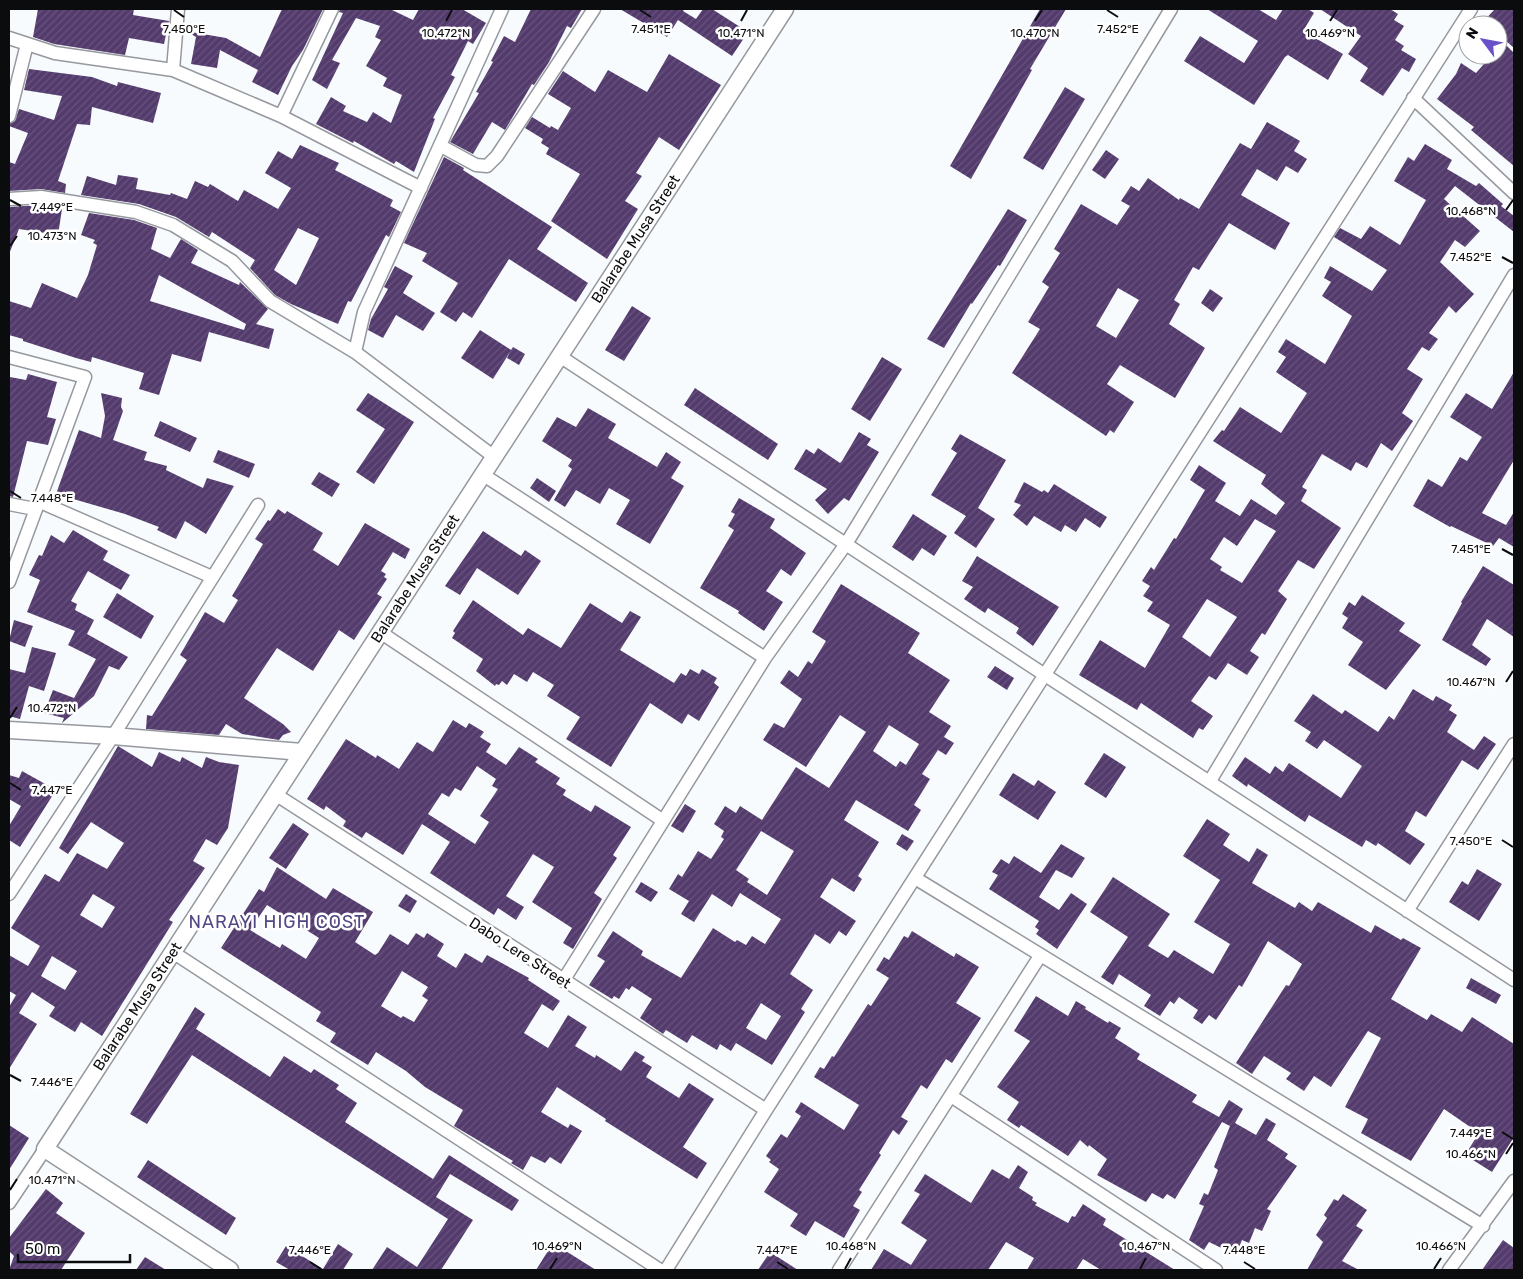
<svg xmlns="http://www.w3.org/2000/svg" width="1523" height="1279" viewBox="0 0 1523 1279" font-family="Rubik,sans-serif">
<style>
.building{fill:url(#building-hatch);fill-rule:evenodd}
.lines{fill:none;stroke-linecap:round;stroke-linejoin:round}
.minor-casing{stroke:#95989e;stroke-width:15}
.tertiary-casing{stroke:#95989e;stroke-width:19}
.minor{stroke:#fff;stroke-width:12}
.tertiary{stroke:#fff;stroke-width:16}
.ticks{fill:none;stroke:#0b0c0e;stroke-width:2}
.labels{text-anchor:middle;stroke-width:5;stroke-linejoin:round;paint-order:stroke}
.street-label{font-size:15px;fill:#0b0c0e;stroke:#fff}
.quarter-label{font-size:18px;letter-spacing:1px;fill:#514785;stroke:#fff}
.ticks-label{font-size:12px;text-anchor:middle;fill:#0b0c0e;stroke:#fff;stroke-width:5;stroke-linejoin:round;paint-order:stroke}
</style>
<defs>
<pattern id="building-hatch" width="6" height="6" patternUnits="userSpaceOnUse" patternTransform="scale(1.25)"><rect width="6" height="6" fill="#543b6d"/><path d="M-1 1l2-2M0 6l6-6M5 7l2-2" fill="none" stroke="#68547c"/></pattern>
</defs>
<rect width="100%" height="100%" fill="#f8fbfe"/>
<path class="building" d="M38 9H134L133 15 169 21 164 44 129 38 125 55 54 44 33 37Z
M282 9H323L303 50 292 66 278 95 252 82 258 70 220 50 217 68 191 64 196 37 191 34V32L226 38 260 57Z
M340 9H390L413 20 419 9H462L486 23 473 44 468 41 451 75 455 77 433 118 435 119 414 172 396 161 394 164 354 141 353 143 316 124 331 97 346 106 343 111 367 122 373 112 391 123 402 95 383 86 387 78 366 66 381 40 375 37 380 26 356 18 332 60 340 63 327 89 312 80 343 13 339 12Z
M531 9H582L571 28 567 26 549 62 534 85 532 84 505 130 492 122 473 154 450 142 479 93 476 92 493 62 491 61 504 36 515 42Z
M620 9H684L683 11 696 19 703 9H712L748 32 732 56 678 20 667 37Z
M1040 9H1066L1030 69 1032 70 971 179 950 166Z
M1207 9H1258L1276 20 1283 9H1308L1314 13 1303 31 1343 54 1328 80 1288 55 1285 57 1254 105 1184 61 1200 36 1244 63 1258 41Z
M1320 9H1390L1398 14 1394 20 1404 26 1395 40 1404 46 1401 50 1416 59 1409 72 1402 68 1383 96 1360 81 1368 68 1348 54 1361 36Z
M1495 9H1514V48L1498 34V25H1480Z
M1504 43 1514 53V166L1471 130 1474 127 1437 99 1456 74 1461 63 1476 73 1492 55H1498V49Z
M669 54 721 85 679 150 659 137 636 173 642 176 625 201 638 209 607 259 551 221 580 174 546 154 549 148 541 143 543 139 525 128 532 117 550 128 551 126 558 130 571 108 548 94 563 71 595 92 608 70 647 92Z
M29 69 92 77 117 86 118 82 161 93 153 123 92 107 90 125 77 124 58 181 66 184 65 193 41 189 9 191V162L15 164 28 133 9 126V124L15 121 19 109 54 120 62 96 24 90Z
M1065 87 1085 99 1043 170 1023 158Z
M1267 122 1300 141 1294 151 1307 159 1298 173 1286 166 1277 181 1257 169 1241 195 1290 223 1275 250 1229 223 1199 270 1193 267 1174 300 1180 304 1169 324 1205 348 1175 398 1120 365 1107 384 1134 402 1114 433 1110 430 1106 436 1012 373 1040 329 1028 322 1049 287 1042 282 1060 253 1054 249 1081 204 1117 225 1130 206 1121 201 1131 186 1139 191 1148 178 1179 200 1180 198 1199 209 1240 143 1251 149ZM1118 288 1139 300 1116 338 1096 326Z
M1425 144 1452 160 1447 169 1476 186 1479 183 1503 204 1501 206 1514 216V232L1455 186 1444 199 1480 231 1465 247 1455 240 1440 262 1474 294 1456 313 1449 306 1429 333 1438 339 1429 351 1422 347 1407 369 1423 379 1402 413 1413 421 1392 451 1381 443 1367 468 1356 462 1351 471 1322 454 1302 487 1307 490 1301 501 1341 528 1314 569 1298 560 1278 591 1287 599 1265 635 1262 633 1250 651 1259 657 1247 675 1228 663 1216 680 1209 676 1191 701 1213 716 1203 730 1199 728 1193 738 1141 703 1137 710 1079 675 1100 640 1145 668 1170 625 1147 611 1153 602 1143 596 1150 586 1142 581 1151 567 1154 570 1174 538 1176 539 1205 490 1190 480 1199 465 1226 483 1215 501 1240 516 1251 499 1276 515 1285 503 1261 484 1266 475 1213 441 1222 430 1224 431 1240 407 1281 433 1307 393 1276 372 1286 357 1278 352 1286 339 1325 364 1352 316 1322 296 1331 282 1324 278 1330 266 1372 291 1387 270 1334 237 1340 228 1361 239 1370 226 1400 245 1426 200 1394 181 1408 157 1414 161ZM1255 519 1276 531 1242 583 1220 570 1222 567 1210 559 1224 537 1237 546ZM1207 599 1237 617 1210 657 1182 637Z
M300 145 339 163 335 170 393 200 390 206 401 212 389 237 386 235 351 302 348 301 338 324 291 304 275 295 250 268 255 260 212 232 209 237 176 217 139 204 81 195 87 176 116 185 118 175 138 178 136 189 170 195 171 193 187 199 195 181 208 187 210 184 238 201 244 190 278 209 291 188 265 173 278 151 292 159ZM298 228 319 238 296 285 274 270Z
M1106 150 1119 159 1105 179 1092 170Z
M444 157 464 168 463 170 552 227 537 249 588 283 576 302 509 259 472 318 463 312 456 322 440 312 458 283 422 261 427 253 404 243Z
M41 205 62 209 58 235 19 229 9 254V207Z
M1008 209 1027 220 1000 266 998 265 972 304 971 303 944 348 927 339Z
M89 213 134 220 157 228 151 249 170 258 181 239 198 250 191 263 239 285 240 282 268 309 256 324 274 329 269 349 209 332 201 362 172 354 159 395 139 389 144 373 92 357 91 362 76 358 23 341V339L9 335V301L31 308 42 283 77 298 88 275 97 245 93 243 95 240 81 235ZM159 275 246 324 244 330 150 301Z
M395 266 413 276 403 293 435 313 423 331 396 315 383 338 368 330 371 319 388 289 384 287Z
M1210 289 1223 298 1213 312 1201 303Z
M632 306 651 318 624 361 605 350Z
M480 330 511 350 513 347 525 354 519 365 507 358 510 352 493 379 461 358Z
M882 357 902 369 870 421 851 409Z
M1514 372V460L1482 513 1506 525 1514 512V547L1499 538 1493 546 1451 526 1450 527 1413 506 1428 479 1442 487 1460 457 1467 461 1482 437 1450 417 1466 393 1492 409Z
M28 374 57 382 47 417 56 419 48 445 27 441 13 497 9 496V384L10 377 26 380Z
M695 388 778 444 768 460 684 405Z
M101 393 122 398 121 407 123 411 113 440 147 452 144 460 167 466 166 470 203 488 207 478 234 486 206 534 185 521 176 539 157 530 159 527 125 514 56 494 79 430 101 438 105 416Z
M368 393 414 422 374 484 356 472 385 429 356 410Z
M588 408 616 424 608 438 657 467 666 452 681 462 671 478 684 486 650 544 616 524 630 500 609 488 600 504 576 490 565 507 554 500 572 469 568 466 572 460 542 441 557 417 576 427Z
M160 421 197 438 190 452 154 436Z
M859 432 871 439 867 445 879 452 849 501 844 498 828 514 815 500 827 489 794 469 806 449 814 454 818 448 840 463 842 461Z
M960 434 1006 460 978 508 995 519 976 548 954 533 966 516 931 495 957 453 951 449Z
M218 450 255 464 249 478 213 462Z
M319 472 340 484 332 497 311 484Z
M537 478 556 491 549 502 530 488Z
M1024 482 1042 492 1044 490 1048 493 1054 484 1107 517 1100 528 1085 518 1076 532 1065 525 1061 532 1034 516 1027 526 1013 515 1021 505 1014 502Z
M739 498 775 519 770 528 806 553 791 576 781 569 766 591 783 602 764 631 738 613 739 611 700 588 734 530 728 526 735 514 731 512Z
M278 509 285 514 287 511 323 533 313 550 338 566 365 523 410 549 405 559 393 552 381 571 386 574 384 577 387 579 377 594 382 597 354 640 339 630 313 671 277 648 261 672 244 698 283 724 291 732 283 735 279 740 242 734 226 724 219 735 146 729 147 715 152 716 187 660 180 655 205 612 224 623 238 600 232 596 263 544 255 539 268 520 270 521Z
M913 514 947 536 934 556 922 548 913 561 892 547Z
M73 530 108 551 103 560 130 575 121 590 88 571 71 601 77 604 75 610 94 620 87 634 128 657 119 670 109 666 94 696 62 723 64 718 44 713 53 690 74 698 96 659 68 645 75 631 27 612 40 580 29 575 39 555 42 556 51 535 64 543Z
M483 531 521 556 525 550 541 561 518 595 477 568 460 595 445 586Z
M977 556 1059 607 1033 646 1016 633 1019 628 988 608 985 613 964 599 973 587 962 581Z
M1483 566 1514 585V637L1487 619 1472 645 1491 659 1486 666 1442 640 1462 603 1461 602Z
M841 584 920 633 908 653 950 680 929 712 951 726 944 737 954 743 946 755 938 750 922 774 930 779 914 805 921 810 908 831 856 800 844 820 879 842 858 876 862 879 854 892 832 878 820 897 856 921 846 936 839 931 830 944 815 934 790 974 813 990 801 1009 805 1012 772 1065 736 1043 731 1051 720 1044 717 1050 692 1035 687 1043 666 1030 663 1034 640 1018 652 999 632 986 629 990 626 988 619 999 614 996 612 999 589 985 605 961 597 956 613 931 643 951 641 955 681 978 713 928 735 942 737 940 746 945 752 936 765 944 781 919 740 893 732 907 712 894 694 922 681 914 689 901 669 889 678 874 682 877 698 851 711 859 724 839 721 837 724 831 714 824 725 806 736 813 740 806 762 820 796 767 829 788 866 732 840 715 806 767 763 740 774 723 784 728 802 699 780 683 789 670 798 677 808 661 812 664 826 641 812 632ZM889 725 919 744 906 765 900 761 896 767 873 751ZM761 831 794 851 767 895 747 882 749 879 736 870ZM761 1003 781 1016 766 1040 746 1028Z
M117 593 154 616 141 639 103 617Z
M1362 595 1405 623 1399 631 1421 645 1386 690 1348 665 1363 642 1342 628 1348 618 1342 614 1349 602 1355 606Z
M473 600 523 635 528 628 561 648 590 603 622 623 630 611 641 617 620 650 674 683 681 673 686 676 690 669 699 674 702 669 717 678 714 683 719 687 699 721 688 714 682 724 650 703 611 767 566 739 580 717 547 696 554 685 533 672 527 682 514 674 507 685 502 681 499 685 496 684 495 686 476 671 483 659 452 638 455 633 453 631Z
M14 620 33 626 25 647 9 641Z
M32 647 56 653 44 691 29 686 20 719 9 716V669L25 673Z
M995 666 1014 678 1007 690 987 677Z
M1413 689 1433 701 1436 696 1452 705 1449 710 1457 715 1447 732 1474 750 1484 736 1496 744 1478 770 1462 760 1426 817 1416 811 1405 831 1425 844 1410 865 1378 843 1376 846 1366 840 1362 847 1309 815 1305 822 1248 784 1247 787 1232 776 1245 757 1270 774 1275 766 1283 772 1289 763 1341 798 1362 766 1324 740 1317 749 1305 741 1311 732 1294 721 1313 694 1342 714 1345 710 1378 732 1389 716 1394 720Z
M453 720 466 728 469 723 484 732 480 737 491 744 486 752 506 765 519 747 538 759 535 762 560 778 556 784 566 790 563 795 591 812 595 805 631 827 613 855 617 858 594 893 602 899 573 949 563 943 572 928 532 902 554 867 533 854 506 896 524 907 516 920 498 908 494 915 430 873 450 842 422 824 403 855 366 832 362 838 343 826 346 821 326 806 324 810 307 799 346 739 376 758 377 755 399 769 417 742 433 752ZM477 766 496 779 492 786 498 789 480 816 489 822 475 844 428 814 442 793 449 797 455 788 461 791Z
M118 746 152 767 159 752 180 762 182 757 202 768 206 757 219 762 239 765 228 828 217 845 206 839 193 861 205 868 169 920 173 922 102 1036 81 1022 75 1032 49 1016 55 1007 32 992 19 1013 37 1024 9 1069V1007L16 995 9 991V955L28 966 40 946 11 928 45 874 59 882 77 853 107 869 124 843 91 822 68 854 59 848ZM93 894 115 907 102 928 80 915ZM52 956 77 971 65 990 41 976Z
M1104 753 1126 767 1106 798 1084 784Z
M22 771 56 790 20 847 9 840V826L21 806 9 799V775L19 778Z
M1013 773 1034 786 1038 780 1056 792 1038 820 999 795Z
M685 804 696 811 683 833 671 826Z
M1207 819 1230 834 1223 845 1249 862 1257 848 1268 855 1252 883 1295 908 1299 902 1312 911 1318 902 1371 933 1375 925 1401 940 1403 938 1421 948 1391 999 1427 1020 1431 1014 1462 1032 1472 1017 1514 1044V1137L1492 1172 1465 1155 1479 1133 1444 1109 1411 1161 1361 1133 1368 1119 1345 1107 1381 1038 1368 1031 1331 1087 1314 1076 1304 1091 1286 1079 1291 1073 1264 1056 1252 1074 1236 1063 1286 985 1289 986 1302 964 1268 941 1242 987 1239 985 1216 1020 1209 1015 1202 1024 1193 1018 1198 1010 1179 997 1174 1004 1170 1001 1160 1016 1144 1006 1151 995 1119 974 1113 985 1101 977 1128 937 1090 912 1113 877 1170 914 1148 946 1168 958 1174 950 1213 974 1230 944 1194 922 1220 880 1183 856Z
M293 823 309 834 286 869 269 858Z
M902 834 914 841 907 851 896 844Z
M1061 844 1085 858 1072 878 1056 870 1039 897 1059 910 1071 893 1087 904 1057 949 1036 934 1039 930 1035 927 1039 921 989 889 998 875 992 872 1001 859 1009 864 1014 856 1041 873Z
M277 867 326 899 333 888 373 912 355 942 375 955 378 953 390 934 408 945 416 933 424 938 427 933 444 944 437 956 456 968 465 953 482 963 487 955 529 978 528 980 560 1001 553 1011 542 1004 524 1033 548 1048 568 1015 587 1027 575 1046 595 1058 596 1055 621 1071 635 1051 645 1057 642 1061 652 1067 646 1077 679 1098 689 1083 714 1099 683 1147 707 1163 697 1179 605 1121 606 1119 557 1087 541 1112 568 1128 570 1124 582 1131 561 1164 550 1157 545 1163 531 1156 523 1170 511 1163 513 1161 454 1126 463 1110 425 1087 406 1071 376 1052 368 1065 330 1042 336 1033 316 1021 321 1012 221 948 259 889 264 892ZM267 905 319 938 306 959 282 944 280 948 250 930ZM402 971 428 987 422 996 428 1000 414 1022 403 1016 401 1018 381 1006Z
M1477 869 1502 884 1479 921 1449 902 1462 881 1468 885Z
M641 882 658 892 651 902 635 892Z
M406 894 417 901 410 913 398 906Z
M912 931 954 957 956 953 979 967 956 1003 981 1018 952 1063 946 1059 927 1089 921 1085 901 1117 908 1121 899 1135 893 1130 879 1153 881 1155 859 1190 862 1192 853 1206 860 1210 844 1238 815 1221 806 1236 790 1226 798 1214 764 1192 779 1169 769 1162 771 1160 766 1156 781 1134 787 1138 801 1116 795 1112 801 1102 844 1130 859 1105 814 1077 820 1067 824 1069 832 1056 834 1057 868 1004 871 1006 889 978 876 970 884 957 889 960 904 936 908 938Z
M1471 978 1501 995 1496 1004 1466 988Z
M1036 996 1068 1016 1076 1001 1086 1007 1085 1009 1108 1023 1109 1021 1121 1028 1115 1038 1140 1054 1137 1059 1197 1095 1192 1102 1219 1117 1229 1100 1243 1109 1235 1123 1256 1135 1266 1118 1276 1124 1267 1140 1288 1154 1285 1158 1297 1166 1267 1209 1271 1211 1262 1231 1255 1228 1249 1243 1242 1240 1236 1255 1209 1242 1204 1250 1189 1240 1204 1206 1199 1204 1204 1193 1208 1195 1218 1170 1214 1167 1230 1126 1222 1122 1175 1199 1167 1194 1163 1199 1152 1193 1146 1202 1097 1175 1107 1159 1089 1145 1088 1147 1080 1140 1068 1156 1021 1125 1019 1128 1007 1120 1019 1102 997 1087 1030 1041 1014 1031Z
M195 1007 205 1014 196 1029 270 1077 284 1056 311 1073 314 1069 339 1085 336 1089 357 1103 345 1122 433 1179 449 1155 519 1200 512 1211 450 1174 436 1197 473 1220 441 1270H372L387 1247 417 1267 448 1219 192 1055 147 1124 130 1114Z
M9 1125 29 1138 9 1170Z
M148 1160 236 1218 226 1235 137 1177Z
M1018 1165 1028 1172 1019 1188 1033 1197 1032 1200 1037 1203 1035 1205 1068 1223 1072 1216 1075 1217 1083 1204 1106 1219 1103 1225 1175 1270H1101L1083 1259 1076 1270H1027L1034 1258 1006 1242 988 1270H871L884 1249 911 1265 927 1240 901 1223 920 1194 914 1191 925 1174 971 1203 992 1169 1009 1179Z
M46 1189 63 1203 56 1213 85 1233 61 1270H9L14 1256 9 1251V1238Z
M1343 1194 1367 1210 1356 1226 1363 1230 1342 1261 1359 1270H1307L1323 1242 1316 1235 1327 1218 1324 1215 1334 1199 1338 1201Z
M1503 1240 1514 1248V1270H1482Z
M553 1243 596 1270H536Z
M338 1244 353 1254 343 1270H290L276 1262 286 1246 323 1269Z
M770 1252 798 1270H758Z
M145 1257 166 1270H136Z"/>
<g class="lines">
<defs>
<path id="minor" d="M9 38 55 53 173 70 281 116 421 188
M173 70 178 9
M1413 98 1514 193
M9 116 27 44
M281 116 332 9
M441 146 476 165 487 166 497 156 594 9
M9 199 41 197 136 212 173 225 232 261 270 301 355 352 493 456
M355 352 364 312 502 9
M9 357 85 377 9 582
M561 357 1045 675 1514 980
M482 474 765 658
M38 501 212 577
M9 504 35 509
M380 632 662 820
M1210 781 1514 275
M275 794 766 1110
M915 878 1483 1226
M9 894 113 736 258 505
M1407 911 1514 744
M174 953 660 1270
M563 981 765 658 846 544 1171 9
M951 1096 1216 1270
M9 1203 45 1149
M666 1270 766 1110 1471 9
M839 1270 1040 956
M1449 1270 1514 1181"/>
<g id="tertiary">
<path d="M9 730 113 736 302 752"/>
<path id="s1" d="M230 1270 45 1149 785 9"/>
</g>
</defs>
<use href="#minor" class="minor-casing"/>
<use href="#tertiary" class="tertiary-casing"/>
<use href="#minor" class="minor"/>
<use href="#tertiary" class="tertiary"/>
</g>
<path class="ticks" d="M174 10 184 17M640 10 651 17M1107 10 1118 17M446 21 452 10M741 21 747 10M1035 21 1042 10M1330 21 1337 10M10 200 21 206M1506 210 1513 200M10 246 17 236M1502 257 1513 263M10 491 21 498M1502 549 1513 555M1506 682 1513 671M10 718 17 707M10 783 21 790M1502 840 1513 847M10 1075 21 1081M1502 1132 1513 1139M1506 1154 1513 1143M10 1190 17 1179M310 1262 321 1269M777 1262 788 1269M1244 1262 1255 1269M550 1269 557 1258M845 1269 851 1258M1140 1269 1146 1258M1434 1269 1441 1258"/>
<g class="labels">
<g class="street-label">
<text dy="5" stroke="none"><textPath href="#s1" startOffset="1306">Balarabe Musa Street</textPath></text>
<text dy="5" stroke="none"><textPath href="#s1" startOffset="901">Balarabe Musa Street</textPath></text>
<text transform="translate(520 953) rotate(33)" y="5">Dabo Lere Street</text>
<text dy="5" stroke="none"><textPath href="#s1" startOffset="391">Balarabe Musa Street</textPath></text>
</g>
<g class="quarter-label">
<text x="277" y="928">NARAYI HIGH COST</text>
</g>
</g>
<g class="ticks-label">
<text x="184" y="33">7.450°E</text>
<text x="651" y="33">7.451°E</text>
<text x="1118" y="33">7.452°E</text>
<text x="446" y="37">10.472°N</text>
<text x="741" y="37">10.471°N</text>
<text x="1035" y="37">10.470°N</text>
<text x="1330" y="37">10.469°N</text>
<text x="52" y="211">7.449°E</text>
<text x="1471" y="215">10.468°N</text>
<text x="52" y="240">10.473°N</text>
<text x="1471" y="261">7.452°E</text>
<text x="52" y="502">7.448°E</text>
<text x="1471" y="553">7.451°E</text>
<text x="1471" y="686">10.467°N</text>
<text x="52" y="712">10.472°N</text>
<text x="52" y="794">7.447°E</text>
<text x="1471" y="845">7.450°E</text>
<text x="52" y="1086">7.446°E</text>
<text x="1471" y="1137">7.449°E</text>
<text x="1471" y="1158">10.466°N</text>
<text x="52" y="1184">10.471°N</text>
<text x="557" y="1250">10.469°N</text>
<text x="851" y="1250">10.468°N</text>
<text x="1146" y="1250">10.467°N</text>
<text x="1441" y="1250">10.466°N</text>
<text x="310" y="1254">7.446°E</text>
<text x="777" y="1254">7.447°E</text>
<text x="1244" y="1254">7.448°E</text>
</g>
<rect width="1523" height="1279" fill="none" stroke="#0b0c0e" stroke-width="20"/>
<g transform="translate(1483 40) rotate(302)"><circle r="24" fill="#ffffff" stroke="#9d9e9f"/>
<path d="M0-4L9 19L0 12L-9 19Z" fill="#6b50c9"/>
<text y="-8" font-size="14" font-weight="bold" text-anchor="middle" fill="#0b0c0e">N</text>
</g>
<path d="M18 1254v8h112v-8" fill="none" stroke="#0b0c0e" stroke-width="2.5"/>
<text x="25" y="1254" font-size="15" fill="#0b0c0e" stroke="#ffffff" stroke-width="4" paint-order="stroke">50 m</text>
</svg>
